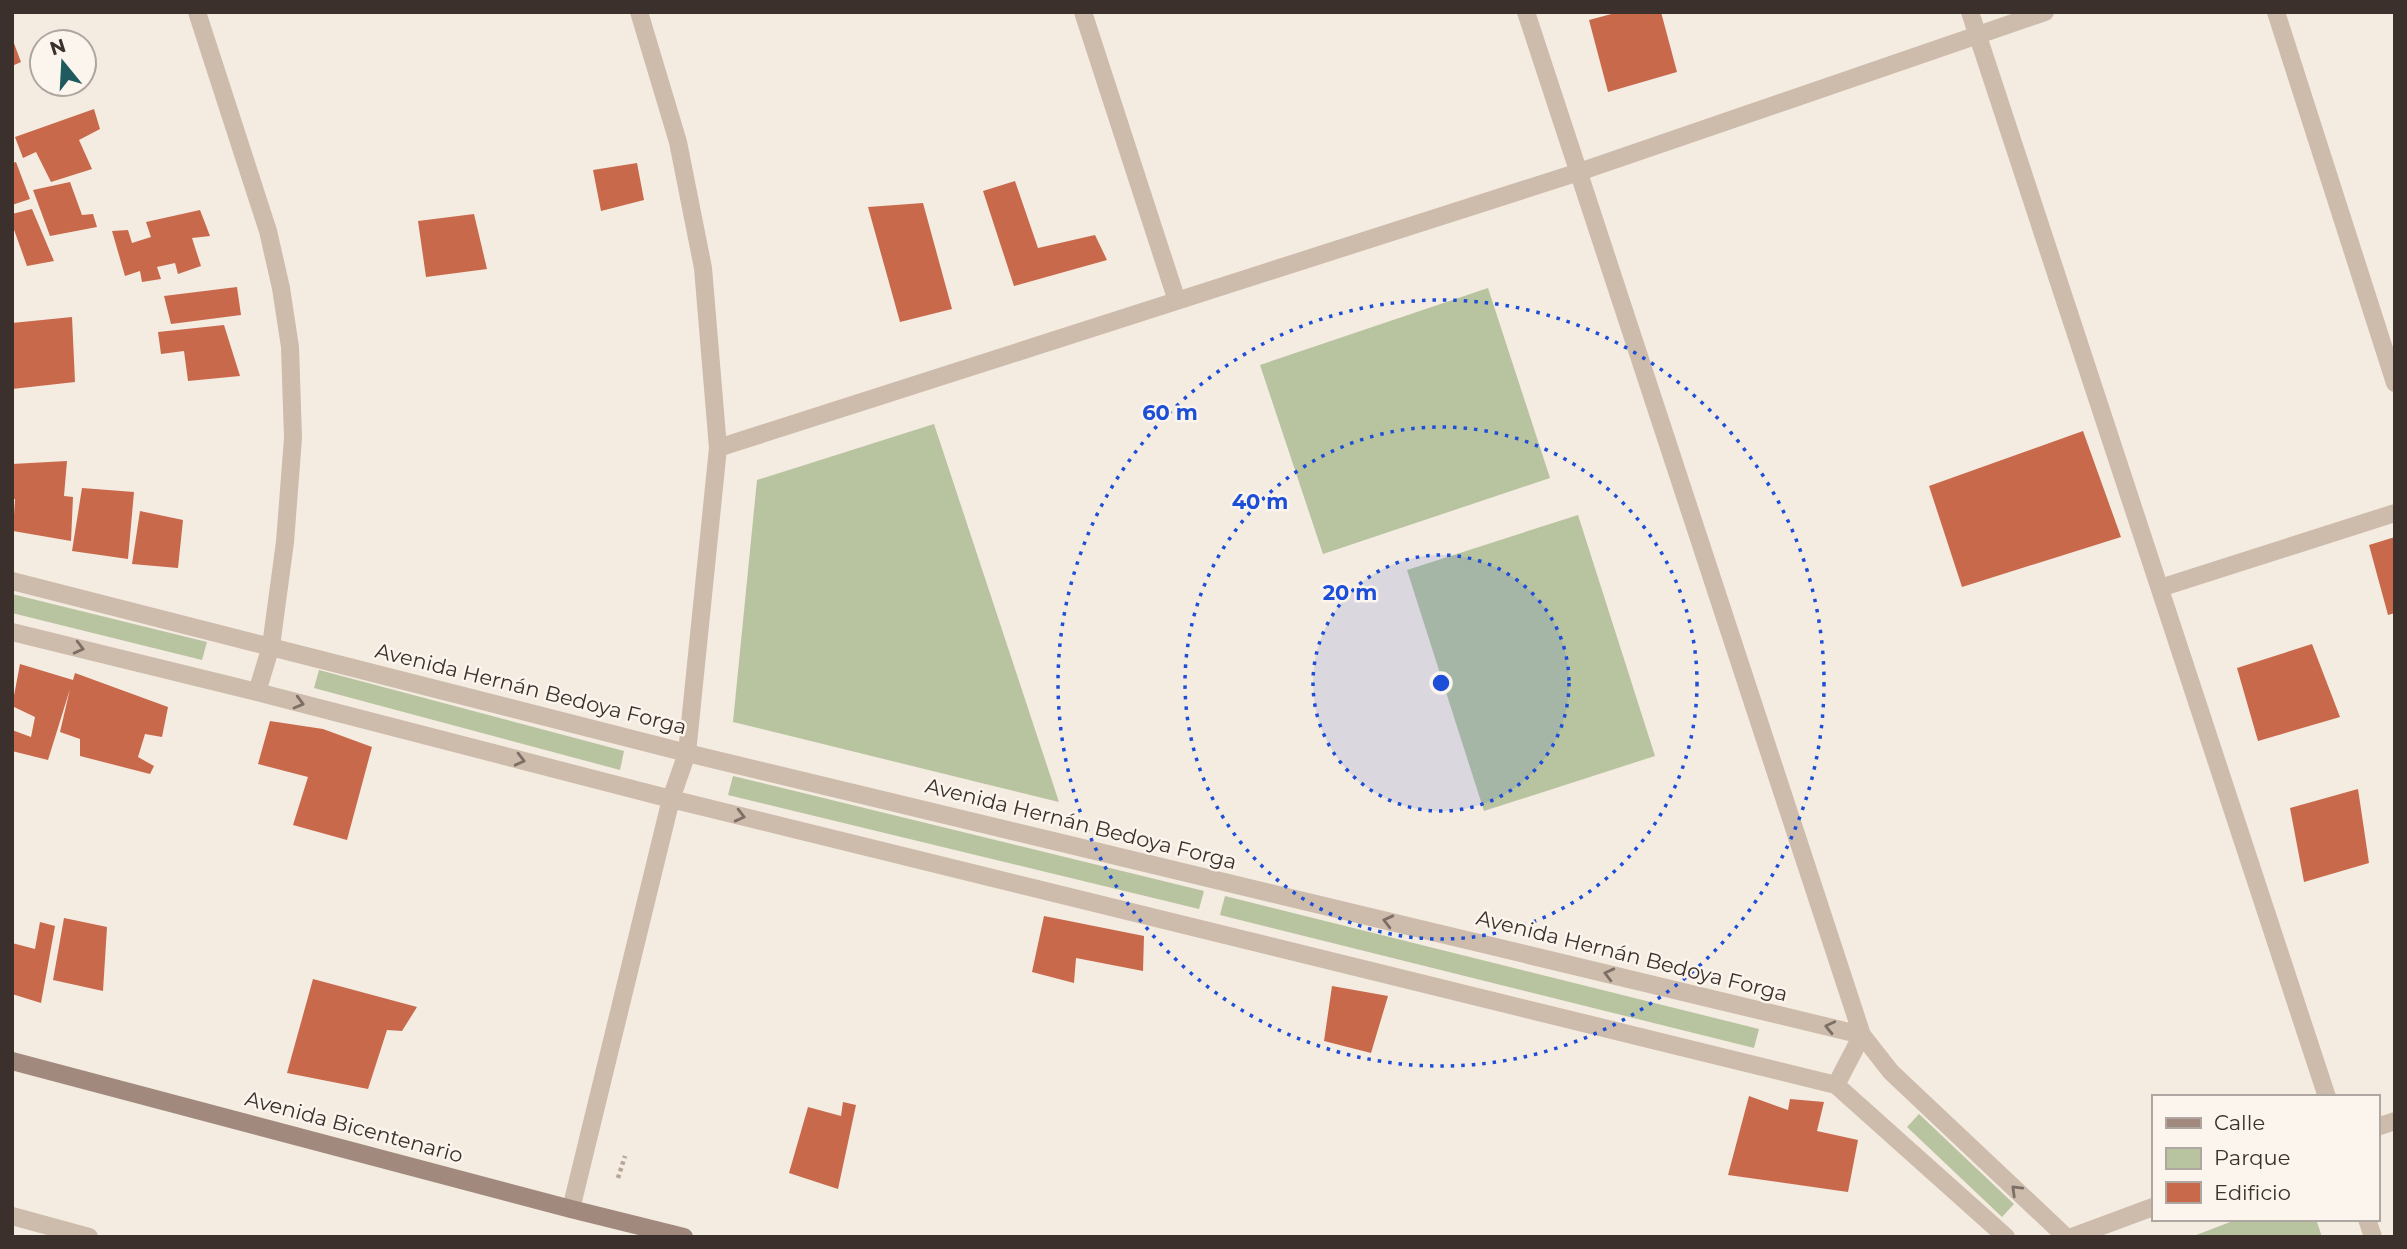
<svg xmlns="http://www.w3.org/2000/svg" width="2407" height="1249" viewBox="0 0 2407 1249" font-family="Montserrat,sans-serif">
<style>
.green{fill:#b8c4a0}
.building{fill:#c8694b}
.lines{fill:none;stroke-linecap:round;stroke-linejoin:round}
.path{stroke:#b9a596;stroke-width:4.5;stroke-dasharray:3.5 3.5;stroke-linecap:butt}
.service{stroke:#cdbbac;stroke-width:18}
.minor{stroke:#cdbbac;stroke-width:18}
.secondary{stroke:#a18a7d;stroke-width:18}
.oneway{stroke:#7d6f65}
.ring{fill:none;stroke:#1d4ed8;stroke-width:3.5;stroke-dasharray:3.5 7}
.labels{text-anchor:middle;stroke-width:5;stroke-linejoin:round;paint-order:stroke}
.street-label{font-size:21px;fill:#3b302b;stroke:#fbf5ee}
.centre{fill:#1d4ed8;stroke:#fbf5ee;stroke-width:3.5}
.ring-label{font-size:21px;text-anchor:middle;font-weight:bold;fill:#1d4ed8;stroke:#fbf5ee;stroke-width:5;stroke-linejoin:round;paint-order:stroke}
</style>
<rect width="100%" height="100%" fill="#f4ebe1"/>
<path class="green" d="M1488 288 1550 478 1323 554 1260 365Z
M934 424 1059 802 733 722 757 480Z
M1578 515 1655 756 1484 811 1407 570Z
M12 594 207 642 202 660 12 613Z
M319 670 624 751 620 770 314 688Z
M733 776 1204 891 1199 909 728 795Z
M1225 896 1759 1029 1754 1048 1220 915Z
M1919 1114 2014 1204 2002 1217 1907 1127Z
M2238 1219H2316L2322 1237H2191Z"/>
<path class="building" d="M1619 12H1661L1677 72 1608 92 1589 20Z
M12 38 21 62 12 66Z
M94 109 100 129 79 140 92 169 51 182 36 152 23 158 15 137Z
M16 162 30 199 12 205V163Z
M637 163 644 200 601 211 593 170Z
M1015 181 1038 248 1095 235 1107 260 1014 286 983 191Z
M70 182 82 215 93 214 97 227 50 236 33 190Z
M923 203 952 309 900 322 868 207Z
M32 209 54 261 27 266 12 224V214Z
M200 210 210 236 192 238 201 266 178 274 175 263 157 267 161 279 142 282 140 271 125 276 112 231 128 230 132 243 151 237 146 222Z
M474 214 487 269 426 277 418 221Z
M237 287 241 315 171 324 164 296Z
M72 317 75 382 12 389V323Z
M224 325 240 376 188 381 184 351 161 354 158 332Z
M2083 431 2121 537 1962 587 1929 486Z
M67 461 64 496 73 497 71 541 13 531 15 499H12V464Z
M82 488 134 492 128 559 72 551Z
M140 511 183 520 178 568 132 564Z
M2395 537V613L2388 615 2369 545Z
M2312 644 2340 717 2258 741 2237 668Z
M20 664 73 680 75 673 168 707 162 737 145 734 138 757 154 766 150 774 80 756V739L60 732 70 689 48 760 12 751V730L31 737 35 717 12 706Z
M270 721 323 729 372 747 347 840 293 825 308 777 258 764Z
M2358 789 2369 863 2304 882 2290 808Z
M1044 916 1144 936 1143 971 1076 958 1074 983 1032 972Z
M64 918 107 927 103 991 53 980Z
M40 922 55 926 41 1003 12 994V943L35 949Z
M313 979 417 1007 402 1031 387 1030 368 1089 287 1073Z
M1332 986 1388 996 1371 1053 1324 1041Z
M1749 1096 1788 1110 1790 1099 1824 1102 1817 1131 1858 1140 1848 1192 1728 1175Z
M843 1102 856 1105 838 1189 789 1173 808 1107 841 1116Z"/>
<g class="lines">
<path class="path" d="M618 1178 625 1156"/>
<path class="service" d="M12 1216 89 1237"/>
<path class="minor" d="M197 12 268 231 281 288 290 347 293 438 285 542 271 646 257 692
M1083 12 1177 301
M1526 12 1862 1035 1836 1085
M1970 12 2327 1097
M2276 12 2395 383
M718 448 1579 172 2045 12
M12 581 687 753 1862 1035 1891 1072 2066 1237
M2160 588 2395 513
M12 632 257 692 671 799 1836 1085 2006 1237
M2377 1127 2395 1121
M571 1209 671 799 687 753 718 448 703 268 678 142 639 12
M2367 1219 2373 1237
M2072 1237 2153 1207"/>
<path class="secondary" d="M12 1061 571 1209 684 1237"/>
</g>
<defs><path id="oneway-chevron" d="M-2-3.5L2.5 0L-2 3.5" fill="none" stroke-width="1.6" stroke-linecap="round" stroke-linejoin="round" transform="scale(1.75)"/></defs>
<g class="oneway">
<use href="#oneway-chevron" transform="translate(79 648) rotate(14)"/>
<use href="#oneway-chevron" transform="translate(299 703) rotate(15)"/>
<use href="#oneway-chevron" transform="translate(520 760) rotate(14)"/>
<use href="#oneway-chevron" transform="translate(740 816) rotate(14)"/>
<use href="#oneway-chevron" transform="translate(1388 921) rotate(-166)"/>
<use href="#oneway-chevron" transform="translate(1609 974) rotate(-166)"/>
<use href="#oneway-chevron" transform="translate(1830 1027) rotate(-167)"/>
<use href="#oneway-chevron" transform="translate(2016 1190) rotate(-136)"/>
</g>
<circle cx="1441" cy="683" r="128" fill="#1d4ed8" fill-opacity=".12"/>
<g class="ring">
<circle cx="1441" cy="683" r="128"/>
<circle cx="1441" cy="683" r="256"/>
<circle cx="1441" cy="683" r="383"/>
</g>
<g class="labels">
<g class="street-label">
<text transform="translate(531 689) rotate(14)" y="7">Avenida Hernán Bedoya Forga</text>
<text transform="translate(1081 824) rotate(14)" y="7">Avenida Hernán Bedoya Forga</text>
<text transform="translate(1632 956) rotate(14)" y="7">Avenida Hernán Bedoya Forga</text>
<text transform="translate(354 1127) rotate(15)" y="7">Avenida Bicentenario</text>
</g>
</g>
<circle cx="1441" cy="683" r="10" class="centre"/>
<g class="ring-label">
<text x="1170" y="420">60 m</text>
<text x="1260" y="509">40 m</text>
<text x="1350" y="600">20 m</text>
</g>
<rect width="2407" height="1249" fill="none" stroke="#3b302b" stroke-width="28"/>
<rect x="2152" y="1095" width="228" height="126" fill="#fbf5ee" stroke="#aea6a0" stroke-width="2"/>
<rect x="2166" y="1118" width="35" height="10" fill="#a18a7d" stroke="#aea6a0" stroke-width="2"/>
<text x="2214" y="1130" font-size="21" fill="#3b302b">Calle</text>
<rect x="2166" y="1148" width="35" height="21" fill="#b8c4a0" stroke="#aea6a0" stroke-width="2"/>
<text x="2214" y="1165" font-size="21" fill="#3b302b">Parque</text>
<rect x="2166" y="1182" width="35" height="21" fill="#c8694b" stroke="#aea6a0" stroke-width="2"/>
<text x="2214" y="1200" font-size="21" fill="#3b302b">Edificio</text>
<g transform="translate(63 63) rotate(342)"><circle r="33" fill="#fbf5ee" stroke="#aea6a0" stroke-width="2"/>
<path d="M0-5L12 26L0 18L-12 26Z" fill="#1f5a5e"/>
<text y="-10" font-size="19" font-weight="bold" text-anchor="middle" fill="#3b302b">N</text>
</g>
</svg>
